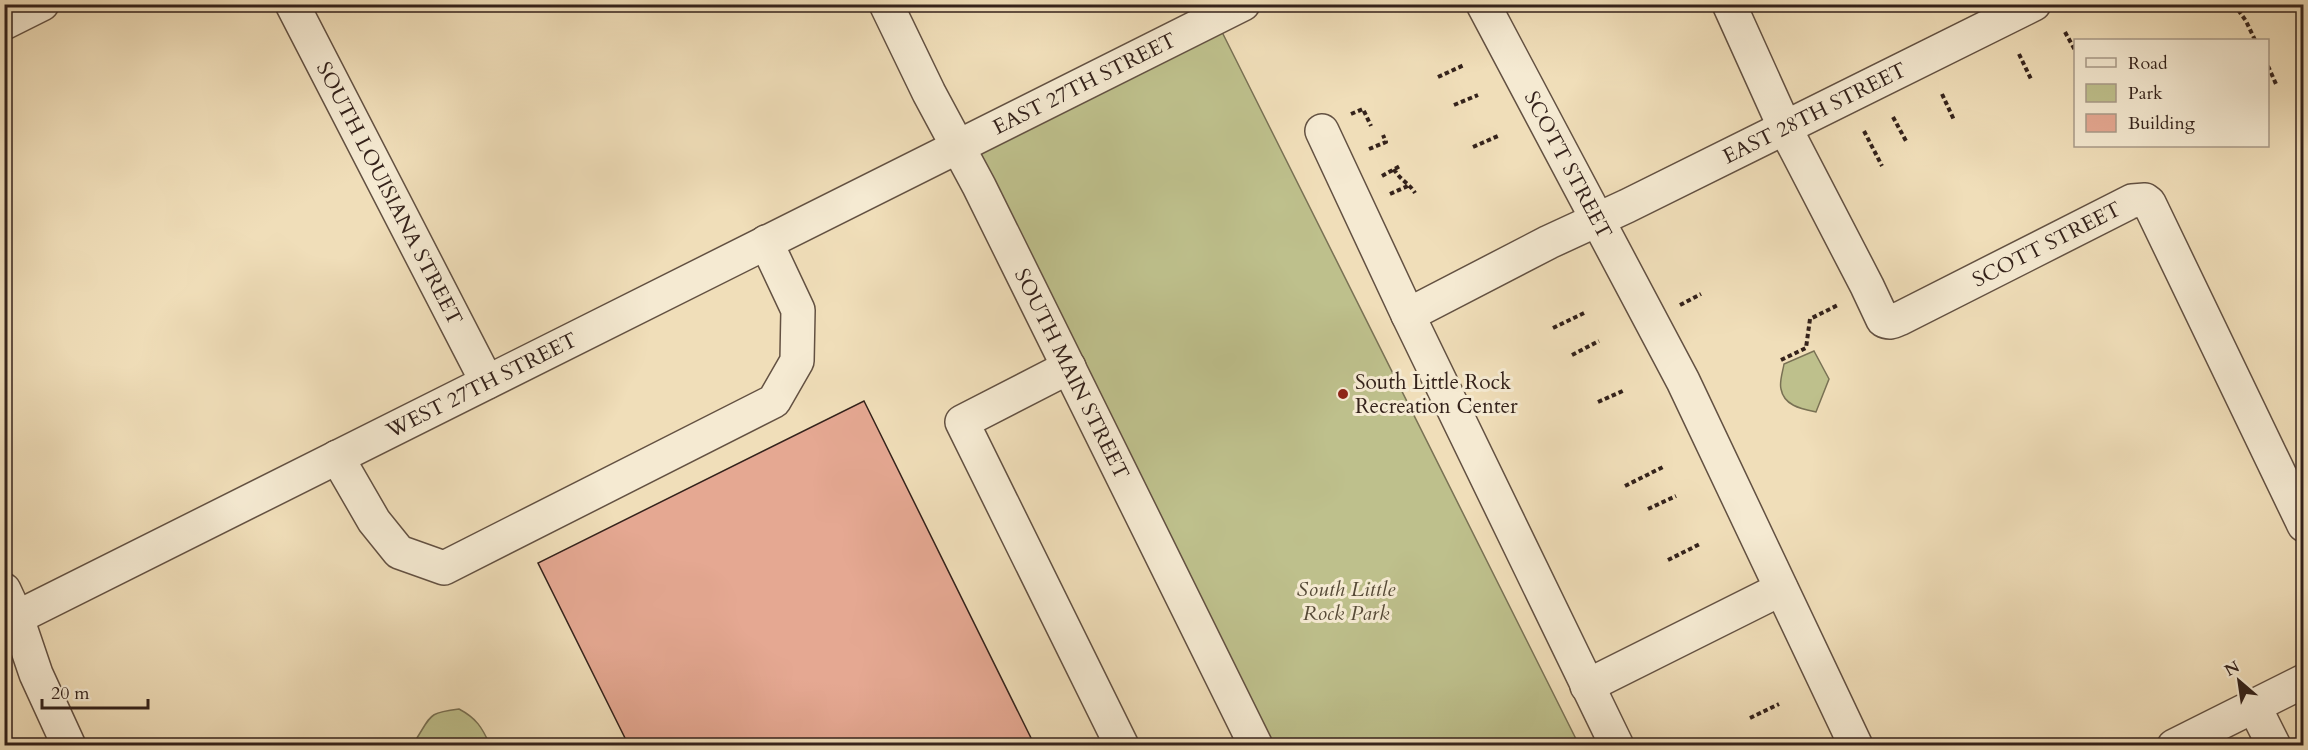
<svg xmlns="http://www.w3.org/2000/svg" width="2308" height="750" viewBox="0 0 2308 750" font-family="Cardo,serif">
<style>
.green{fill:#bec08c;stroke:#797154;stroke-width:1.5}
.building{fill:#e5a892;stroke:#34221b;stroke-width:1.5}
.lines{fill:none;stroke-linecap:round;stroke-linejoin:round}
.minor-casing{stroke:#635142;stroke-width:36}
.path{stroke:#34221b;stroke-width:4;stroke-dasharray:4.5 3;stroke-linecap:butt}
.minor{stroke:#f5ead2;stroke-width:33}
.poi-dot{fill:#8f2418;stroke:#f5ead2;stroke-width:2}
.labels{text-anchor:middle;stroke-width:6;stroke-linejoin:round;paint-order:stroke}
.street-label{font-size:21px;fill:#34221b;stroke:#f5ead2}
.poi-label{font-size:21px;fill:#34221b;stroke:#f5ead2;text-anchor:start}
.park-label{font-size:21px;font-style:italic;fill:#564a37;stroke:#f5ead2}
</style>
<rect width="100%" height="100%" fill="#f0deb9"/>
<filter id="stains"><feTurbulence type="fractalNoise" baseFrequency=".00333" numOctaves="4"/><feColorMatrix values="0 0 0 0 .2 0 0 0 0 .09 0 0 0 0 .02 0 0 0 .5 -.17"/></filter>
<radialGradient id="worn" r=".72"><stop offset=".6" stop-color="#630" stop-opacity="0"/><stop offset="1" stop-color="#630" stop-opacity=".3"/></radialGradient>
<path class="green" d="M1215 18 1579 745H1256L957 147Z
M1814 351 1829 379 1816 412C1802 409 1784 406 1781 389 1779 382 1783 371 1784 364Z
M459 709C476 718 482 727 490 745H421L415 741C432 715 427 713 459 709Z"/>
<path class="building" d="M864 401 1035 746H629L538 563Z"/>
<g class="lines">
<defs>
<g id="minor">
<path id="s1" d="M292 4 487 382"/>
<path id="s2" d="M886 4 929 93 979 186 1256 746"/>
<path id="s3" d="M1483 4 1683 381 1856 746"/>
<path id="s4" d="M1729 4 1785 128 1867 286 1883 320C1890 324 1894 321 1901 318L2132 201 2145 200 2149 203 2304 525"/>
<path d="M4 23 42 4"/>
<path d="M1322 131 1408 315 1617 746"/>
<path id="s5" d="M1408 315 1549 242 1627 206 2034 4"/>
<path d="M1069 367 962 422 1122 746"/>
<path d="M337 457 374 521 399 552 444 568 774 401 797 361 798 310 766 242"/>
<path d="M4 590 17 618 36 674 69 746"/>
<path id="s6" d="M4 624 1243 4"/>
<path d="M1587 686 1781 589"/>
<path d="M2254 706 2274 746"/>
<path d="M2174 746 2304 681"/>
</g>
</defs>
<use href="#minor" class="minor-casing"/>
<path class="path" d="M2234 4 2246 21 2255 40
M2065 32 2076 52
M2019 54 2031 79
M2268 66 2276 84
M1438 77 1464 65
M1942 94 1954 120
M1454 105 1478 95
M1351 114 1363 109 1371 126
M1893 117 1906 141
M1864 131 1882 166
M1473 147 1498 136
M1369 149 1386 142 1383 135
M1394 169C1399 179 1409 183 1415 193
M1382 176 1400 166
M1390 194 1410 185
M1680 305 1701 294
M1553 328 1584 313
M1572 355 1599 341
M1781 360 1806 348 1810 319 1838 305
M1598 402 1625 390
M1625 486 1665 466
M1648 509 1676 496
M1668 560 1700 544
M1750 718 1779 704"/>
<use href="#minor" class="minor"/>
</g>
<circle class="poi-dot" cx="1343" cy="394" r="6"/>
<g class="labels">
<g class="street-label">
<text dy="7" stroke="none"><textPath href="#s6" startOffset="1208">EAST 27TH STREET</textPath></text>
<text dy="7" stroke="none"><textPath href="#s5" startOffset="454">EAST 28TH STREET</textPath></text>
<text dy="7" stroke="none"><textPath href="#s3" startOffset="182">SCOTT STREET</textPath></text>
<text dy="7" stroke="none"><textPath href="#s1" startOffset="213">SOUTH LOUISIANA STREET</textPath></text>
<text dy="7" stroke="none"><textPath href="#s4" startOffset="534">SCOTT STREET</textPath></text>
<text dy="7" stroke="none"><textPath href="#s2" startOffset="414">SOUTH MAIN STREET</textPath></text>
<text dy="7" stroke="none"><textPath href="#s6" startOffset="534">WEST 27TH STREET</textPath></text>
</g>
<g class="poi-label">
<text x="1355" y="389">South Little Rock<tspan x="1355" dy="24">Recreation Center</tspan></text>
</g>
<g class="park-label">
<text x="1346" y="596">South Little<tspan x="1346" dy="24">Rock Park</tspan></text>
</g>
</g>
<rect width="2308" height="750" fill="none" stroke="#f0deb9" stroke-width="24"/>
<rect x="6" y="6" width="2296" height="738" fill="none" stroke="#34221b" stroke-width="3"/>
<rect x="12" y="12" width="2284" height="726" fill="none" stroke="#34221b" stroke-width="1.5"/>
<rect x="2074" y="39" width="195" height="108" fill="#f5ead2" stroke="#a89a89" stroke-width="1.5"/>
<rect x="2086" y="58" width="30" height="9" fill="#f5ead2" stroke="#a89a89" stroke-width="1.5"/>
<text x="2128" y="69" font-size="18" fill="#34221b">Road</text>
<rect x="2086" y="84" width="30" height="18" fill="#bec08c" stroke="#a89a89" stroke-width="1.5"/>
<text x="2128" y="99" font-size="18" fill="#34221b">Park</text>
<rect x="2086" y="114" width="30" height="18" fill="#e5a892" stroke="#a89a89" stroke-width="1.5"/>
<text x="2128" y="129" font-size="18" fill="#34221b">Building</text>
<g transform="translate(2239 681) rotate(331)" stroke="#f5ead2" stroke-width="4.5" paint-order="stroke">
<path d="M0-4.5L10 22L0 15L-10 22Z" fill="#34221b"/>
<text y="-9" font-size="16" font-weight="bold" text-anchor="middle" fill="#34221b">N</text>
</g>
<path d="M42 699v9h106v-9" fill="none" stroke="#34221b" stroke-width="3"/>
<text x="51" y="699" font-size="18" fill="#34221b" stroke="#f5ead2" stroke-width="4.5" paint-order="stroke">20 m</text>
<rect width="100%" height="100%" filter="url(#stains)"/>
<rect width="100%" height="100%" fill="url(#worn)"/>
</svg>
